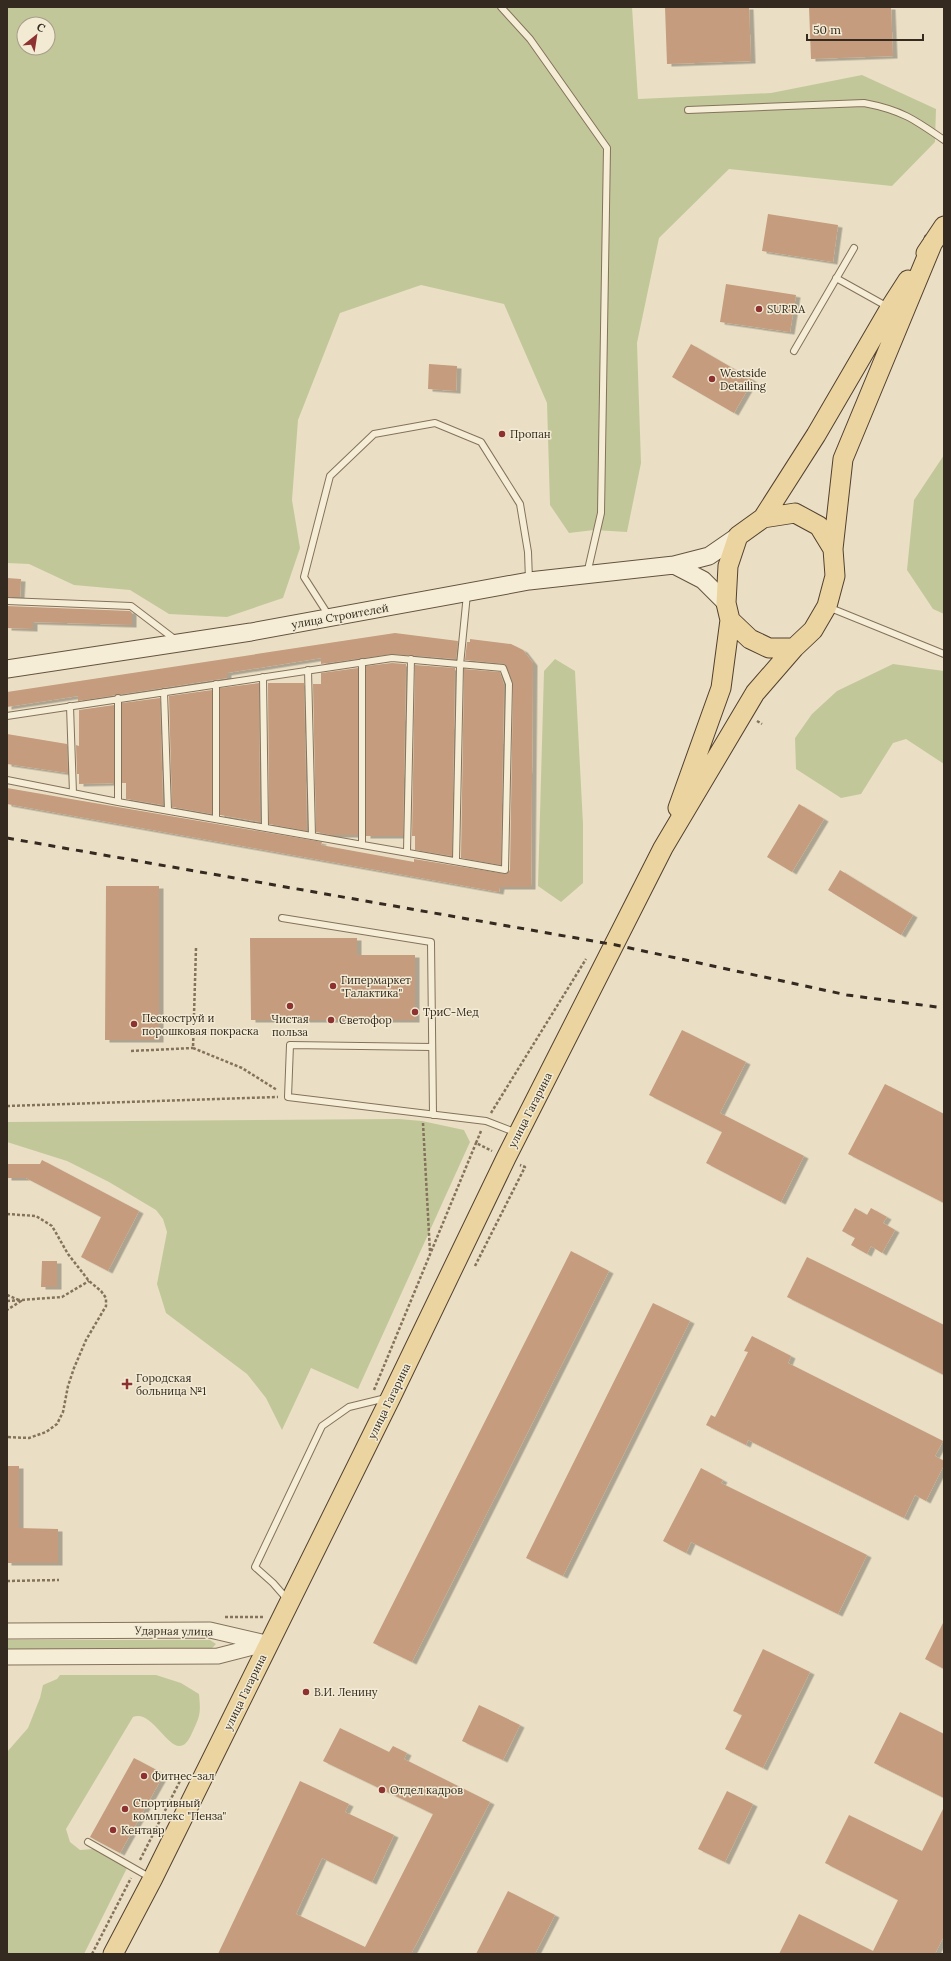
<svg xmlns="http://www.w3.org/2000/svg" width="951" height="1961" viewBox="0 0 951 1961" font-family="Lora,serif">
<style>
.green{fill:#c2c799;fill-rule:evenodd}
.building{fill:#c59c7d;filter:url(#shadow)}
.lines{fill:none;stroke-linecap:round;stroke-linejoin:round}
.service-casing{stroke:#84725c;stroke-width:8}
.tertiary-casing{stroke:#84725c;stroke-width:17}
.secondary-casing{stroke:#65533f;stroke-width:19}
.primary-casing{stroke:#524030;stroke-width:21}
.path{stroke:#84725c;stroke-width:2.5;stroke-dasharray:3 2;stroke-linecap:butt}
.service{stroke:#f6edd7;stroke-width:6}
.tertiary{stroke:#f6edd7;stroke-width:15}
.secondary{stroke:#f6edd7;stroke-width:17}
.primary{stroke:#ebd49f;stroke-width:19}
.rail{stroke:#352a1f;stroke-width:3;stroke-dasharray:7 7;stroke-linecap:butt}
.poi-dot{fill:#8e3131;stroke:#f2ead3;stroke-width:1.5}
.labels{text-anchor:middle;stroke-width:3;stroke-linejoin:round;paint-order:stroke}
.poi-label{font-size:11px;fill:#352a1f;stroke:#f2ead3;text-anchor:start}
.street-label{font-size:11px;fill:#352a1f;stroke:#f2ead3}
</style>
<defs>
<filter id="shadow"><feDropShadow dx="4.5" dy="2.5" stdDeviation="0" flood-color="#0004"/></filter>
</defs>
<rect width="100%" height="100%" fill="#eadfc5"/>
<path class="green" d="M7 7H632L638 99 771 93 862 75 936 109 935 142 892 186 729 169 659 238 637 343 641 463 627 532 594 530 569 533 550 505 547 403 504 304 421 285 340 313 298 420 292 500 300 548 283 598 227 617 169 614 130 590 74 585 29 564 7 563ZM24 24H48V48H24Z
M944 455V614L933 609 907 570 914 500Z
M555 659 575 671 583 824V883L561 902 538 886 544 671Z
M893 664 944 671V764L906 739 893 743 861 794 841 798 796 769 795 738 812 714 837 691Z
M399 1119 422 1121 464 1130 470 1142 358 1389 311 1368 282 1430 266 1398 247 1374 166 1313 157 1284 167 1232 163 1219 156 1210 109 1182 67 1161 7 1142V1122Z
M7 1640H210L216 1644 211 1649 7 1650Z
M60 1675H156L181 1683 199 1694C201 1714 200 1716 192 1733 175 1773 156 1707 133 1717L66 1829 70 1842 80 1850 93 1849 127 1868 84 1954H7V1752L28 1728 40 1698 43 1685 57 1679Z"/>
<path class="building" d="M665 7H749L751 61 667 64Z
M809 7H891L893 56 811 59Z
M768 214 838 225 833 262 762 251Z
M726 284 796 295 790 332 720 322Z
M691 344 753 380 734 413 672 377Z
M429 364 457 366 456 391 428 389Z
M7 578 21 579 20 597H7Z
M7 606 130 611 132 613V625L33 622V629L7 628Z
M395 633 458 641 456 659 392 654 321 664V658L227 673V678L78 701V696L7 707V692Z
M470 639 511 644 523 650 533 663 531 887H500L499 892 7 804V788L322 842 321 845 414 862V859L506 874 510 870 513 684 505 664 465 660 467 642H470Z
M392 663 406 664 403 836H366V666Z
M415 665 455 668 452 856 415 850V836H412Z
M358 668V835H331L316 832 313 684H321V673Z
M464 669 500 672 504 685 501 865 461 858Z
M259 683 260 822 220 815V688Z
M268 683H304L307 831 269 824Z
M212 690V814L172 807 169 696Z
M160 698 163 805 126 799V783H122V703Z
M114 705V783L79 784V774H77L76 745 79 746V710Z
M7 734 67 744 68 773 7 764Z
M799 804 824 819 792 872 767 857Z
M840 870 913 915 901 935 828 890Z
M106 886H159V1040H105Z
M250 938H357V955H415V1020H251Z
M682 1030 746 1062 720 1113 804 1156 781 1202 706 1163 722 1132 649 1095Z
M885 1084 944 1114V1203L848 1154Z
M42 1160 139 1211 108 1271 81 1257 101 1217 26 1178H7V1164H40Z
M855 1208 867 1215 871 1208 887 1217 883 1223 895 1230 882 1253 871 1246 867 1254 851 1245 855 1238 842 1231Z
M571 1251 609 1271 412 1662 373 1643Z
M807 1257 944 1325V1375L787 1297Z
M42 1261H57V1287H41Z
M653 1303 690 1321 563 1576 526 1558Z
M752 1336 791 1356 788 1363 943 1441 935 1456 944 1461V1465L926 1501 915 1495 904 1518 748 1440 746 1445 706 1425 711 1415 715 1417 748 1352 744 1351Z
M7 1466H19V1528L58 1529V1563H7Z
M701 1468 723 1480 721 1483 867 1555 838 1614 691 1542 686 1553 663 1541Z
M944 1621V1669L925 1659Z
M763 1649 810 1672 763 1768 725 1749 742 1715 733 1711Z
M479 1705 520 1725 503 1760 462 1741Z
M900 1712 944 1734V1798L874 1763Z
M340 1728 389 1752 393 1746 407 1753 404 1759 490 1802 411 1954H218L300 1781 349 1804 345 1812 394 1835 372 1882 322 1858 296 1914 365 1947 433 1814 323 1761Z
M134 1758 164 1774 120 1853 90 1837Z
M727 1791 753 1804 725 1862 698 1849Z
M944 1807V1936L935 1954H779L799 1914 873 1951 898 1900 825 1863 849 1815 922 1851Z
M508 1891 555 1915 535 1954H476Z"/>
<g class="lines">
<defs>
<path id="service" d="M501 7 530 39 607 148 601 513 587 574
M688 110 864 103C901 110 914 119 944 140
M836 278 888 307
M794 351 854 248
M7 601 131 606 177 641
M828 607 944 654
M329 616 304 577 330 476 374 434 435 423 481 442 520 504 528 552 529 580
M362 662V844
M308 670 312 836
M263 677 265 827
M216 684V819
M164 692 168 810
M70 706 73 793
M7 716 392 658 503 668 509 684 505 870 118 802 7 780
M118 802V698
M407 852 411 659
M456 861 460 665 467 594
M282 918 431 942 433 1115
M432 1047 290 1045 288 1097 486 1121 517 1133
M287 1599 273 1583 255 1567 322 1426 349 1407 386 1398
M88 1842 151 1878"/>
<path id="tertiary" d="M7 1631 210 1630 266 1643
M7 1657 218 1656 269 1643"/>
<path id="secondary" d="M674 565 703 580 726 603
M7 669 251 632 529 581 674 565 709 556 738 536"/>
<path id="primary" d="M926 253 944 226
M763 518 795 513 819 526 833 549
M730 620 750 639 769 648H794
M678 808 721 688 730 620 726 603 728 566 738 536 763 518 816 435 890 308 908 280
M113 1954 153 1878 391 1397 506 1158 663 848 755 693 794 648 813 630 827 606 835 576 833 549 843 459 933 242"/>
</defs>
<use href="#service" class="service-casing"/>
<use href="#tertiary" class="tertiary-casing"/>
<use href="#secondary" class="secondary-casing"/>
<use href="#primary" class="primary-casing"/>
<path class="path" d="M757 721 762 724
M196 948 193 1048 242 1068 277 1090
M131 1051 193 1048
M7 1106 278 1097
M491 1113 586 959
M423 1123 430 1252
M481 1131 476 1143 492 1151
M7 1214 36 1216 52 1226 68 1254 89 1281 101 1291 106 1298V1306L86 1340 74 1368 68 1386 63 1412 57 1424 46 1432 29 1438 7 1437
M475 1266 525 1167 520 1165
M7 1295 21 1301 7 1310
M7 1301 62 1297 89 1281
M374 1390 476 1143
M7 1581 59 1580
M225 1617H263
M140 1860 182 1777
M92 1954 131 1878"/>
<use href="#service" class="service"/>
<use href="#tertiary" class="tertiary"/>
<use href="#secondary" class="secondary"/>
<use href="#primary" class="primary"/>
<path class="rail" d="M7 838 616 945 847 995 944 1008"/>
</g>
<g class="poi-dot">
<circle cx="759" cy="309" r="4"/>
<circle cx="712" cy="379" r="4"/>
<circle cx="502" cy="434" r="4"/>
<circle cx="333" cy="986" r="4"/>
<circle cx="290" cy="1006" r="4"/>
<circle cx="415" cy="1012" r="4"/>
<circle cx="331" cy="1020" r="4"/>
<circle cx="134" cy="1024" r="4"/>
<path d="M125 1378h4v4h4v4h-4v4h-4v-4h-4v-4h4z"/>
<circle cx="306" cy="1692" r="4"/>
<circle cx="144" cy="1776" r="4"/>
<circle cx="382" cy="1790" r="4"/>
<circle cx="125" cy="1809" r="4"/>
<circle cx="113" cy="1830" r="4"/>
</g>
<g class="labels">
<g class="poi-label">
<text x="767" y="313">SUR'RA</text>
<text x="720" y="377">Westside<tspan x="720" dy="13">Detailing</tspan></text>
<text x="510" y="438">Пропан</text>
<text x="341" y="984">Гипермаркет<tspan x="341" dy="13">"Галактика"</tspan></text>
<text x="423" y="1016">ТриС-Мед</text>
<text x="142" y="1022">Пескоструй и<tspan x="142" dy="13">порошковая покраска</tspan></text>
<text x="290" y="1023" text-anchor="middle">Чистая<tspan x="290" dy="13">польза</tspan></text>
<text x="339" y="1024">Светофор</text>
<text x="136" y="1382">Городская<tspan x="136" dy="13">больница №1</tspan></text>
<text x="314" y="1696">В.И. Ленину</text>
<text x="152" y="1780">Фитнес-зал</text>
<text x="390" y="1794">Отдел кадров</text>
<text x="133" y="1807">Спортивный<tspan x="133" dy="13">комплекс "Пенза"</tspan></text>
<text x="121" y="1834">Кентавр</text>
</g>
<g class="street-label">
<text transform="translate(340 616) rotate(-10)" y="4">улица Строителей</text>
<text transform="translate(530 1110) rotate(-63)" y="4">улица Гагарина</text>
<text transform="translate(389 1401) rotate(-64)" y="4">улица Гагарина</text>
<text transform="translate(174 1631) rotate(1)" y="4">Ударная улица</text>
<text transform="translate(245 1692) rotate(-64)" y="4">улица Гагарина</text>
</g>
</g>
<rect width="951" height="1961" fill="none" stroke="#352a1f" stroke-width="16"/>
<g transform="translate(36 36) rotate(30)"><circle r="19" fill="#f2ead3" stroke="#a69d8b"/>
<path d="M0-3L7 15L0 10L-7 15Z" fill="#8e3131"/>
<text y="-6" font-size="11" font-weight="bold" text-anchor="middle" fill="#352a1f">С</text>
</g>
<path d="M807 34v6h116v-6" fill="none" stroke="#352a1f" stroke-width="2"/>
<text x="813" y="34" font-size="12" fill="#352a1f" stroke="#f2ead3" stroke-width="3" paint-order="stroke">50 m</text>
</svg>
